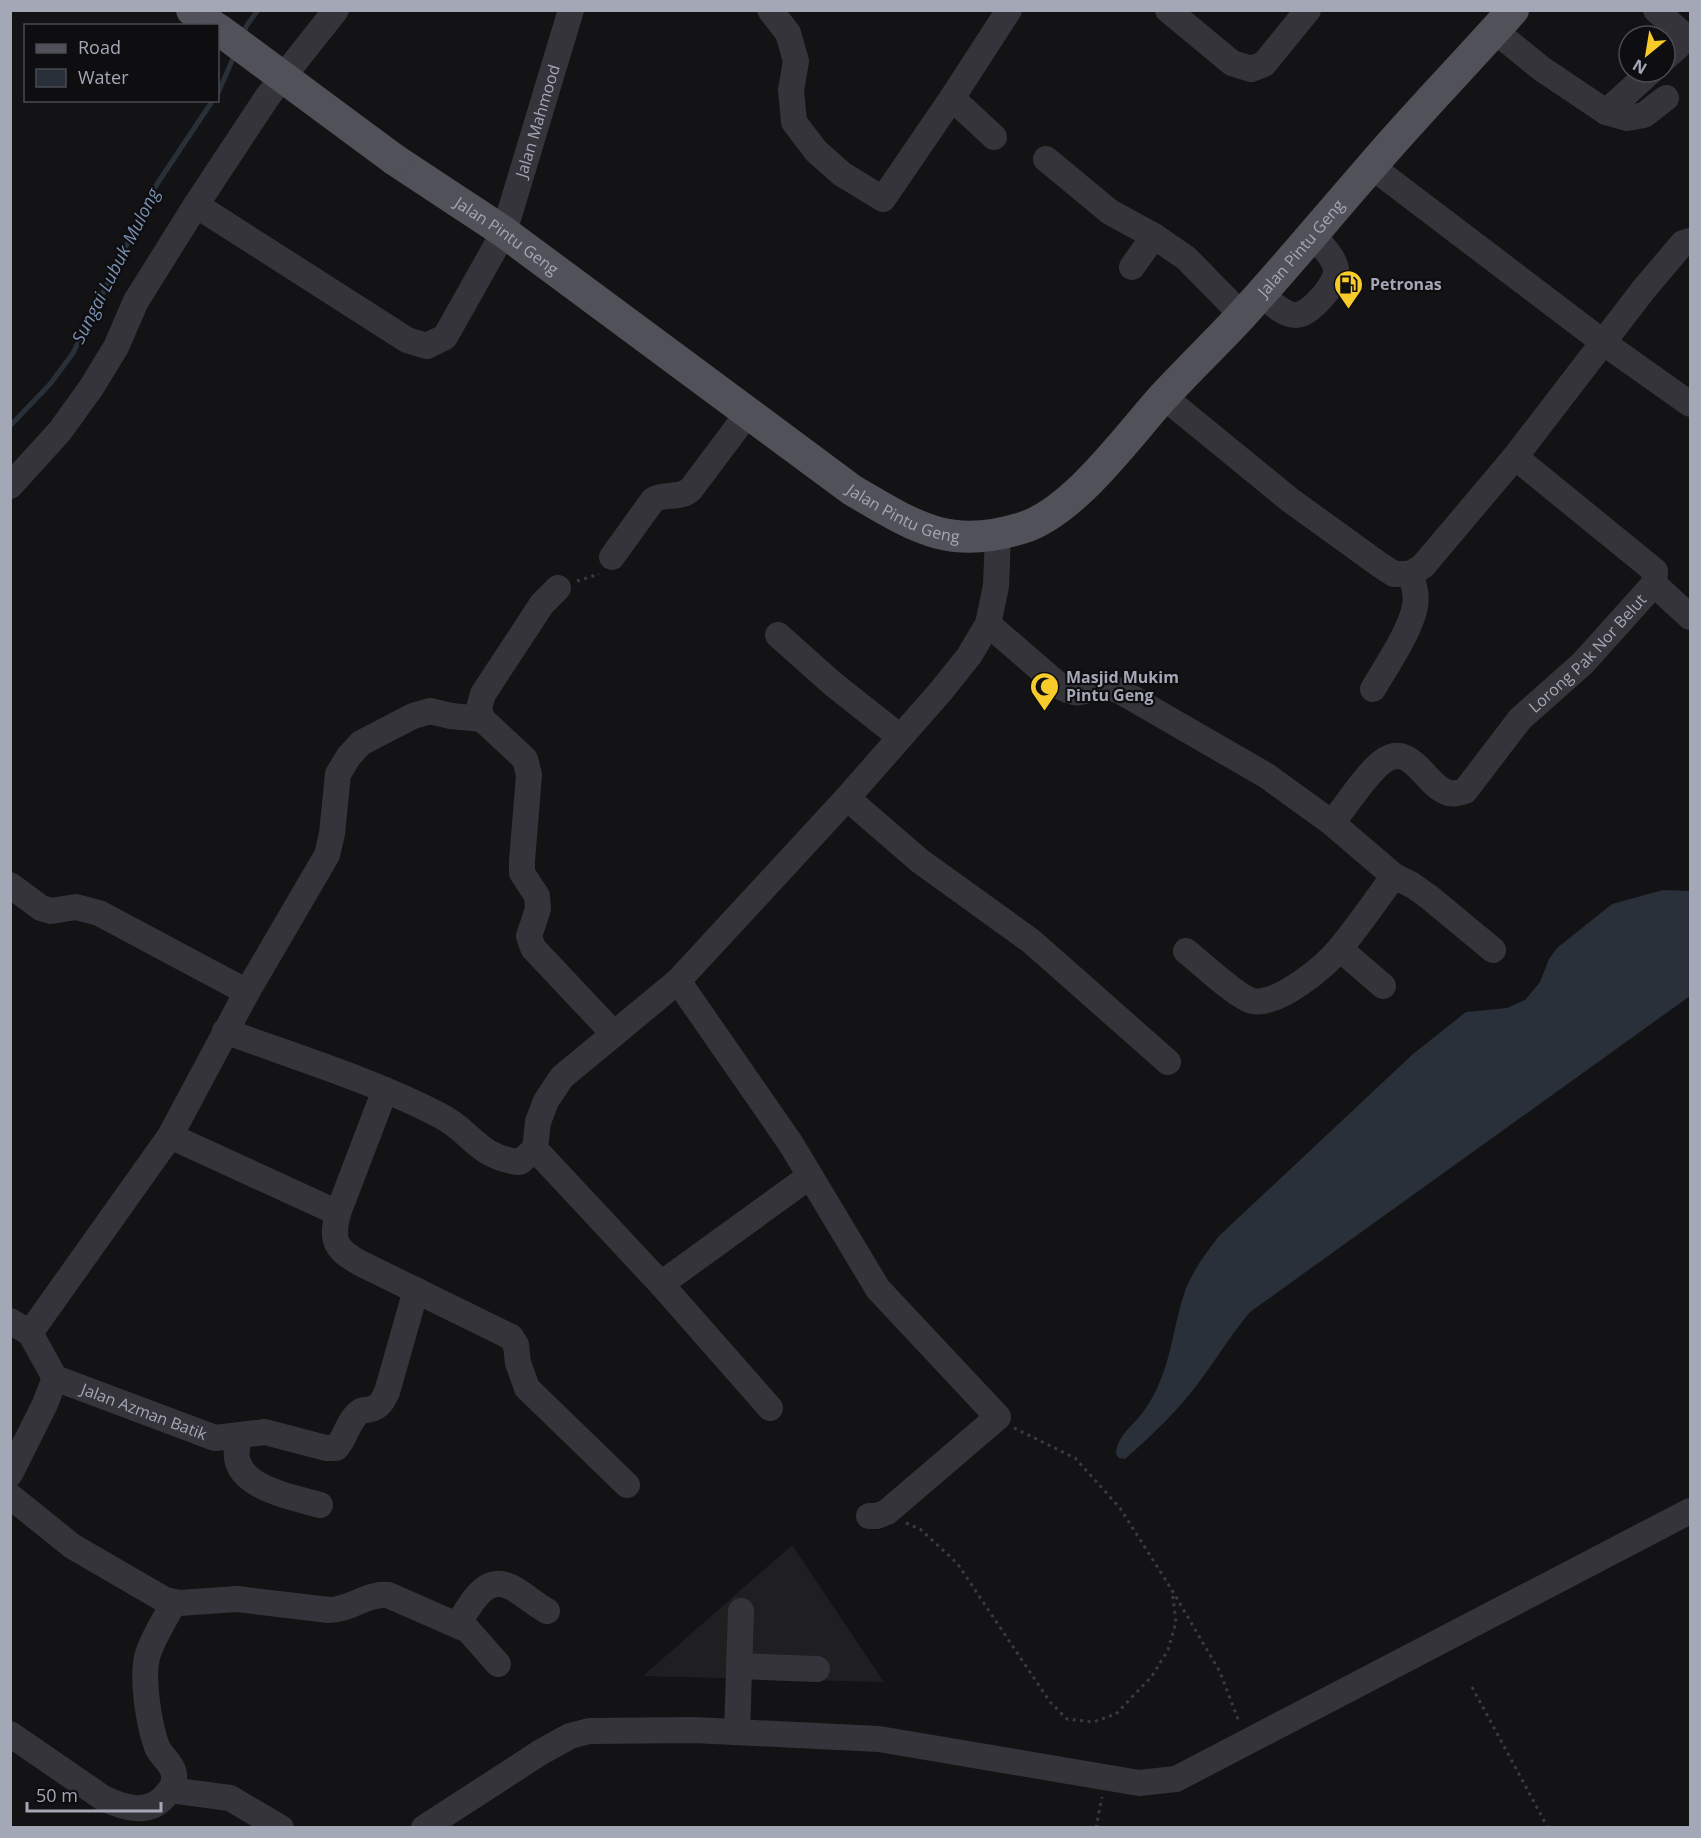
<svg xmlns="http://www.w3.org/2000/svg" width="1701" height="1838" viewBox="0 0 1701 1838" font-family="'Open Sans',sans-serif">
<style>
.built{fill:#1f1f22}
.water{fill:#293039}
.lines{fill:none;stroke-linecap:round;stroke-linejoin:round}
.stream{stroke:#293039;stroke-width:5}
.path{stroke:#3a3b41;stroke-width:3;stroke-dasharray:3 4.5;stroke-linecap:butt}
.minor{stroke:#34343a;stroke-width:26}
.major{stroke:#505159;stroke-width:32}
.major-bridge{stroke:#505159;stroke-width:32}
.labels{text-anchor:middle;stroke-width:4.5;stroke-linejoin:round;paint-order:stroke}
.street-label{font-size:16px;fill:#a4a7b6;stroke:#0e0e10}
.poi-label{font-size:16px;font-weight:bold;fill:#a4a7b6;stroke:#0e0e10;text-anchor:start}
.water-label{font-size:18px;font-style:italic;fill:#7a91b2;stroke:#0e0e10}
</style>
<rect width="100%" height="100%" fill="#131315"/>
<path class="built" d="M792 1545 884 1682 643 1676Z"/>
<path class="water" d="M1663 890 1690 891V996L1250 1312C1229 1337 1213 1365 1193 1390 1176 1412 1146 1441 1125 1459L1119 1458 1116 1454C1117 1437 1130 1428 1140 1416 1146 1408 1153 1398 1157 1388 1172 1357 1174 1323 1185 1291 1193 1270 1206 1253 1219 1236L1413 1054 1466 1012 1507 1008 1525 1000 1540 982 1549 959 1557 948 1612 904Z"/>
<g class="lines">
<path class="stream" d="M243 34 247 25 258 10
M218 93 235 54
M10 426 51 383 73 353 157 184 213 100"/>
<path class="path" d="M577 581 599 574
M1014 1428 1075 1458 1120 1508 1172 1590 1220 1672 1239 1722
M906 1523 920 1529 957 1563 1050 1702 1067 1719 1093 1722 1116 1714 1152 1676 1168 1650 1176 1622 1172 1590
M1472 1687 1548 1828
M1096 1828 1102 1797"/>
<g class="minor">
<path d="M770 10 788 33 796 61 791 90 794 122 816 151 842 174 883 199 952 98 1009 10"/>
<path d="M1168 10 1232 63 1251 69 1264 64 1308 10"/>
<path d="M1656 10 1690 41"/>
<path d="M1495 31 1542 69 1606 112 1627 118 1644 115 1666 98"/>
<path d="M1665 58 1686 39"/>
<path d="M952 98 994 137"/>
<path d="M1606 112 1650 72"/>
<path d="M1046 159 1110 212 1154 236 1186 258 1242 315"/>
<path d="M1371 166 1604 343 1690 404"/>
<path id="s1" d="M196 205 407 340 427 346 445 337 504 232 571 10"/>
<path d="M1132 267 1154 236"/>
<path d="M1261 294C1271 302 1283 315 1296 315 1310 315 1338 283 1336 269 1334 256 1320 244 1312 235"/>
<path d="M1164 397 1290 500 1380 565 1394 574H1410L1423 566 1515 457 1644 289 1683 243 1690 241"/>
<path d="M10 486 60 431 91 388 116 347 136 301 196 205 268 96 336 10"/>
<path d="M612 557 653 500C666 492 680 500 691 489L748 413"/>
<path d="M1654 584 1690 617"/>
<path d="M558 588 542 604 483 694 479 708 482 719 525 759 529 775 522 861V873L537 896 538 909 529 936 533 948 614 1034"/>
<path d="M988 624 1061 687C1080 697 1081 691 1100 687 1107 686 1114 689 1120 691L1267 776 1332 823 1394 876 1412 885 1429 897 1493 950"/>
<path d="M778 635 833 684 900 737"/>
<path d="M1373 689C1386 667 1411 630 1415 606 1417 594 1414 585 1410 574"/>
<path d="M847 798 920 861 1031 941 1168 1062"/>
<path id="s2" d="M1332 823C1345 807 1367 773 1382 762 1410 740 1425 784 1446 792 1453 795 1458 793 1465 791L1520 719 1583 663 1654 584 1655 571 1515 457"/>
<path d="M10 885 41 908 51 911 76 907 99 913 247 992"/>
<path d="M1340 949 1383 986"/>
<path d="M1186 951C1200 962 1238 998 1253 1001 1278 1006 1326 966 1341 947 1360 924 1376 900 1394 876"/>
<path d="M678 981 791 1144 878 1289 998 1417 887 1512 877 1516H869"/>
<path d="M225 1031C295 1057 374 1081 439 1115 472 1131 477 1158 520 1162L535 1149 538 1122 546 1101 562 1077 678 981 847 798 941 691 969 656 988 624 996 586 998 535"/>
<path d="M385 1090 338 1213C331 1241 335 1249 360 1263L511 1337 516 1345 518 1363 527 1388 627 1485"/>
<path d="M170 1136 338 1213"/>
<path d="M535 1149 661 1284 770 1408"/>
<path d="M661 1284 810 1176"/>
<path id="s3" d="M10 1321 30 1333 55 1378 215 1438 265 1432 326 1448H336C346 1438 348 1419 361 1411 365 1409 366 1411 371 1409 380 1407 383 1400 387 1392L416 1290"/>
<path d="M30 1333 170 1136 247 992 327 855 332 834 338 774 349 756 361 743 413 716 430 711 451 716 482 719"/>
<path d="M241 1435C219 1485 286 1495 320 1505"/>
<path d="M10 1474 45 1404 55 1378"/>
<path d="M10 1496 72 1546 165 1600 179 1603 237 1599 329 1610C350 1610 367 1593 388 1595L468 1630 498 1664"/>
<path d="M457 1625C472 1604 485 1570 516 1590 526 1596 536 1605 547 1611"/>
<path d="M739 1666 817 1669"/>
<path d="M737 1732 741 1611"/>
<path d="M10 1734 103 1798C124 1808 149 1816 166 1795 170 1791 174 1785 174 1779 176 1766 162 1758 157 1747 149 1725 140 1673 149 1651 155 1634 166 1618 174 1602"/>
<path d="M170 1790 230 1798 281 1828"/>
<path d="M424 1828 541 1752 570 1736 589 1731 693 1730 879 1739 1139 1783 1176 1779 1690 1511"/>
</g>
<g class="major">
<path d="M192 10 213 26"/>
<path id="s4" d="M395 160 504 232 852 490C914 526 948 551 1022 528 1074 512 1127 437 1163 397 1189 369 1216 343 1242 315 1286 267 1327 217 1370 168 1416 114 1466 63 1513 10"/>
</g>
<path class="major-bridge" d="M218 29 395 160"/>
</g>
<defs>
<symbol id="fuel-pin" viewBox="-11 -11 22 30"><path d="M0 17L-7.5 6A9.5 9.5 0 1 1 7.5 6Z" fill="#f7cb29" stroke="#0e0e10"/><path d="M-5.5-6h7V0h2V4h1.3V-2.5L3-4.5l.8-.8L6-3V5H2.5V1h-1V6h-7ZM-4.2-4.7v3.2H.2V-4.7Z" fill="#111"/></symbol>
<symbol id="mosque-pin" viewBox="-11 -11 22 30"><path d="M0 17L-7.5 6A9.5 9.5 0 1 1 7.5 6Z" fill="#f7cb29" stroke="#0e0e10"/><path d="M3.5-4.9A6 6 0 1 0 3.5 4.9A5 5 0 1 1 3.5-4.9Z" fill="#111"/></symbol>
</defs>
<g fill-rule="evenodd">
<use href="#fuel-pin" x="1332" y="268" width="33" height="45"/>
<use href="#mosque-pin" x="1028" y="670" width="33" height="45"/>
</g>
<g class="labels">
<g class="street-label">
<text dy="6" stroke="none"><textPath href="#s1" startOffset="528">Jalan Mahmood</textPath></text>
<text dy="6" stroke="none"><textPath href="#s4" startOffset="135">Jalan Pintu Geng</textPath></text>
<text dy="6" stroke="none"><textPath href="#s4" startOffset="1143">Jalan Pintu Geng</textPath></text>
<text dy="6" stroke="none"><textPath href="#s4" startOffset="621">Jalan Pintu Geng</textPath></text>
<text dy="6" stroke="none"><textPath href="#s2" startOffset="362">Lorong Pak Nor Belut</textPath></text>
<text dy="6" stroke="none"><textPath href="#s3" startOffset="170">Jalan Azman Batik</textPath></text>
</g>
<g class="poi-label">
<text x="1370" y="290">Petronas</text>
<text x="1066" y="683">Masjid Mukim<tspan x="1066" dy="18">Pintu Geng</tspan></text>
</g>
<g class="water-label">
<text transform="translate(116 266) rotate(-63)" y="6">Sungai Lubuk Mulong</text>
</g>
</g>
<rect width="1701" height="1838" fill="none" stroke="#a4a7b6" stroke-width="24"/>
<rect x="24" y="24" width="195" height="78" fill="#0e0e10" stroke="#4a4b52" stroke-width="1.5"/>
<rect x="36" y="44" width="30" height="9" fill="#505159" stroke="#4a4b52" stroke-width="1.5"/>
<text x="78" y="54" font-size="18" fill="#a4a7b6">Road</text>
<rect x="36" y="69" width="30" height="18" fill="#293039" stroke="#4a4b52" stroke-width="1.5"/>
<text x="78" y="84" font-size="18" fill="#a4a7b6">Water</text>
<g transform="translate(1647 54) rotate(210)"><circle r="28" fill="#0e0e10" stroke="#4a4b52" stroke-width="1.5"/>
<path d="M0-4.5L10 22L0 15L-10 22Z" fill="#f7cb29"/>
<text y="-9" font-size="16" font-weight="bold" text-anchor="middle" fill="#a4a7b6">N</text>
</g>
<path d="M27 1802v9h134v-9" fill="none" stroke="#a4a7b6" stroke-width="3"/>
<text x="36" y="1802" font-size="18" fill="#a4a7b6" stroke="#0e0e10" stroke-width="4.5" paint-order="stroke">50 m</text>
</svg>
